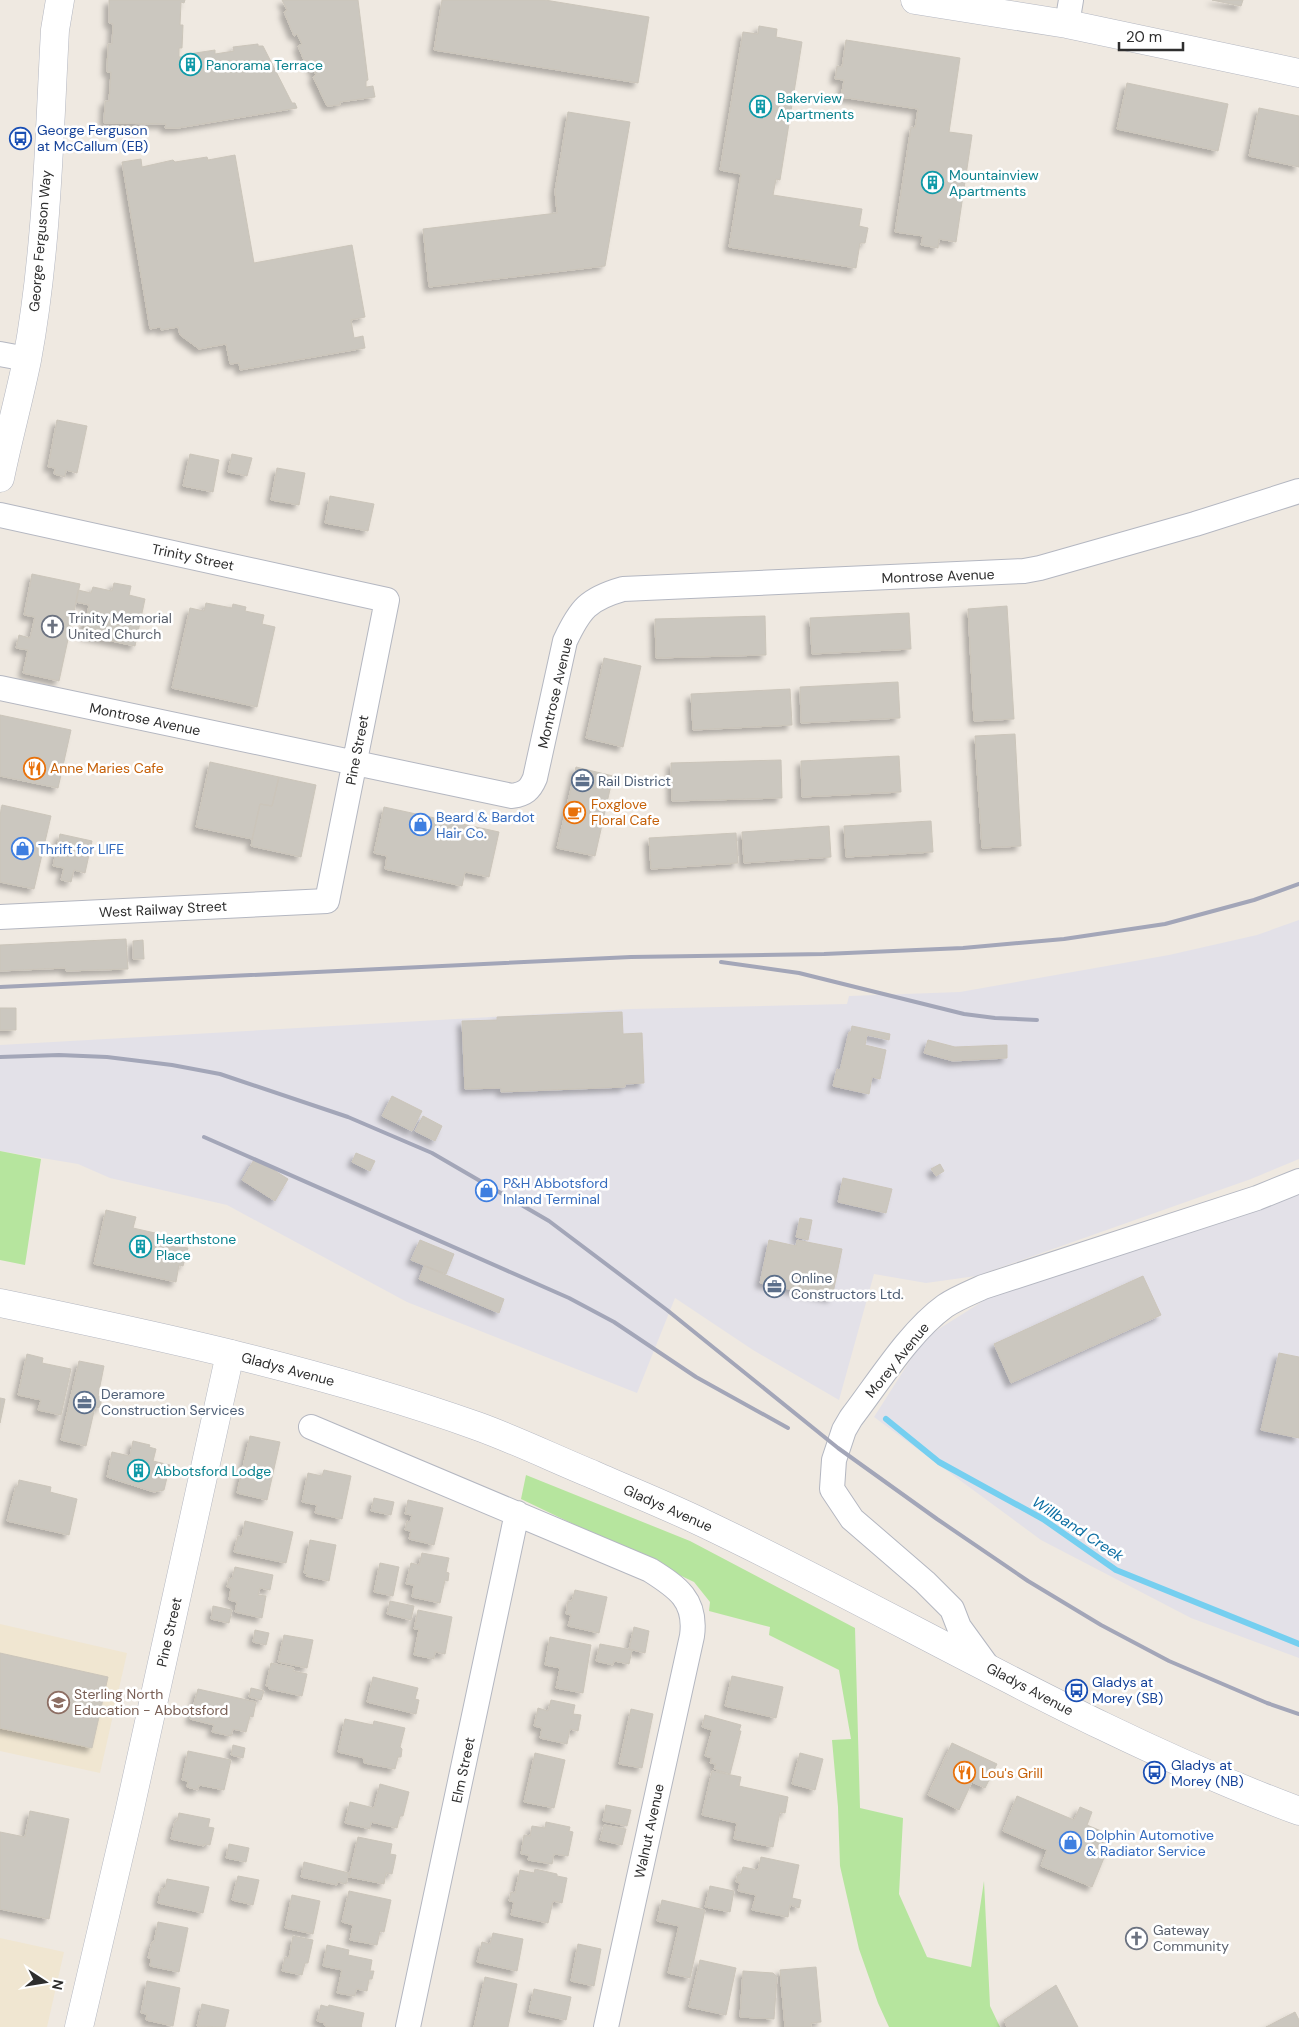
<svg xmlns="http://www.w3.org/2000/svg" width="1299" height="2027" viewBox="0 0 1299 2027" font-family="'DM Sans',sans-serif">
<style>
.industrial{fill:#e3e1e8}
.education{fill:#f0e6d1}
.green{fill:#b6e59e}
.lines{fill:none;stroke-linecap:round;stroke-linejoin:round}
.stream{stroke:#75cff0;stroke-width:6}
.building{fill:#cbc7bf;stroke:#cbc5ba;filter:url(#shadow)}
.minor-casing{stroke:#b4b7c1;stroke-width:26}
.tertiary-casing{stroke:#b4b7c1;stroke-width:29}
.secondary-casing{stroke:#b4b7c1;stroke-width:29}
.minor{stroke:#fff;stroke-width:24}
.tertiary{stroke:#fff;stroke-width:28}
.secondary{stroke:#fff;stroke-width:28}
.rail{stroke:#a3a6b8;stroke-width:4}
.labels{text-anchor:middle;stroke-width:5;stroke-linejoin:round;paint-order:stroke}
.culture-label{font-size:14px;fill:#0d838f;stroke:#fff;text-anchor:start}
.transit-label{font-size:14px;fill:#164399;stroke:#fff;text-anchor:start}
.street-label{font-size:14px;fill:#2e2e2e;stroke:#fff}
.worship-label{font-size:14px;fill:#5b616d;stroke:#fff;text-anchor:start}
.food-label{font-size:14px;fill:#c56008;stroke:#fff;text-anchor:start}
.service-label{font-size:14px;fill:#4e5e75;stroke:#fff;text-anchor:start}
.shop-label{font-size:14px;fill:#366cbe;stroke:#fff;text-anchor:start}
.education-label{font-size:14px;fill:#785e54;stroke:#fff;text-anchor:start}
.water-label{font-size:15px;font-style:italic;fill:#0d6fa3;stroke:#fff}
</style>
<defs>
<filter id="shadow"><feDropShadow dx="-4.5" dy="4.5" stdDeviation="2.5" flood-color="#0004"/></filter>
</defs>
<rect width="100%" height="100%" fill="#efe9e1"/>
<path class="industrial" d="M1299 920V1159L1251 1179 976 1276 926 1283 874 1274 839 1400 753 1350 675 1298 637 1393 407 1302 227 1205 110 1178 78 1164 0 1151V1045L631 1009 847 1004 849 996 960 992 1169 955 1257 935Z
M1299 1194V1658L1191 1618 1041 1540 874 1417 916 1351 934 1332 988 1298Z"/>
<path class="education" d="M0 1624 127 1653 100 1773 0 1751Z
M0 1938 64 1952 47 2027H0Z"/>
<path class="green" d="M0 1151 41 1159 25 1265 0 1260Z
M526 1475 690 1541 855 1628 860 1808 903 1818 899 1894 927 1957 971 1967 984 1881 990 2006 1000 2027H889L878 2003 859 1949 840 1866 838 1807 832 1740 851 1739 839 1670 769 1635 770 1627 709 1611 710 1602 694 1582 521 1499Z"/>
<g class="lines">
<path class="stream" d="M886 1419 939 1462 1043 1519 1116 1570 1299 1644"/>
</g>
<path class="building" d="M109 0H185L184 3 181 2 180 25H183L182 48H179V57H189V54L215 50V54L234 51 233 47 258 44V46H263L292 103H295L297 108 178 128H165L166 124 104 123 105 101H109L111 72H107L108 44H112L113 24 109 23Z
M282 0H358L368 80 366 81V87L373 86 375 97 340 102V105L327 106 313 77 316 75 309 61 305 63 298 46 302 44 297 34 294 36 284 12 287 10Z
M442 0H545L649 17 638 83 434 50Z
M1212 0H1243L1241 6Z
M759 26 777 29 776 37 802 42 780 180 776 179 773 195 862 209 859 226 868 228 865 243H860L856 268 729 247 741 174 720 170 743 32 758 34Z
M846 40 960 58 949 132 972 135 956 242 939 239 938 248 921 245 923 236 895 232 911 127 915 128 918 109 841 97 844 80 835 79 837 66 842 67Z
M1127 83 1228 104 1218 151 1117 129Z
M1259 108 1299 116V167L1249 156Z
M568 112 630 122 605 266 429 287 423 229 557 213 555 191Z
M235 155 254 263 352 245 365 317 351 320 354 338 363 336 365 348 240 370 239 363 230 364 226 344 199 349 180 335 178 327 161 330 160 327 150 329 122 162 141 159 142 167 173 160 175 162 207 157 208 160Z
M57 420 87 426 77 473 66 470 65 477 54 474 55 468 48 467Z
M190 454 219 460 213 492 183 486Z
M232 454 252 458 247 476 228 472Z
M277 468 305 473 299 505 271 500Z
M330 496 374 504 368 531 325 523Z
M32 574 80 584 59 681 23 673 28 650 16 648 19 635 30 638 35 617 24 615Z
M114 583 131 586 129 595 145 599 135 646 83 635 89 605 76 602 78 590 91 593 93 587 112 591Z
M206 603 232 608 233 604 246 607 245 611 264 615 262 624 275 627 257 707 172 688 190 608 204 611Z
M1007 606 1014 719 974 721 968 609Z
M909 613 911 649 812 654 810 618Z
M765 616 766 655 656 658 655 619Z
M604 658 641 666 623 747 586 738Z
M898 682 900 718 801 723 800 687Z
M790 689 792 725 693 730 691 694Z
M0 715 71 730 58 788 0 776Z
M1015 734 1021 846 982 848 975 736Z
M899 756 901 792 802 797 801 761Z
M781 760 782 798 672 801 671 763Z
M210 762 279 777 272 806 260 804 252 839 196 827Z
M576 767 613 776 595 856 557 848Z
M279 777 316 785 301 857 251 846 260 804 272 806Z
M2 805 51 816 34 889 0 882V816Z
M384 807 499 832 489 877 465 872 462 886 385 869 387 856 374 853Z
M931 821 933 852 846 857 844 826Z
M829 826 831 857 744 863 742 832Z
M736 833 738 863 651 869 649 838Z
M60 834 92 841 85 873 74 870 71 882 61 880 64 868 53 866Z
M126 939 128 969 66 971 65 968 0 971V945Z
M143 940 144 959H133V941Z
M0 1008H16V1030H0Z
M622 1012 623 1034 642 1033 644 1083 625 1084V1087L501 1092V1088L465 1089 462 1021 497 1020V1017Z
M852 1026 890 1034 889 1040 867 1035 865 1045 886 1050 880 1079 872 1077 869 1094 833 1086 837 1069 840 1070 849 1032H851Z
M928 1040 955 1047 1007 1045V1058L953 1061 924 1053Z
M392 1096 422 1111 412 1131 382 1116Z
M423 1116 442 1126 435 1141 415 1131Z
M356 1153 375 1161 370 1171 352 1162Z
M255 1158 288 1179 275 1201 242 1180Z
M940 1164 944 1171 936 1176 931 1169Z
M843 1178 892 1189 886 1213 838 1202Z
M106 1210 136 1217 133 1228 177 1238 175 1246 188 1248 183 1266 179 1265 176 1282 94 1264Z
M800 1218 812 1220 808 1240 796 1237Z
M420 1240 454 1254 446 1274 411 1260Z
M769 1240 796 1246 797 1240 842 1249 832 1298 760 1283Z
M424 1266 504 1299 499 1313 419 1279Z
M1143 1276 1161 1315 1011 1383 994 1344Z
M1279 1353 1299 1357V1438L1261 1430Z
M27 1354 43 1358 42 1363 71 1369 61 1415 38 1410 41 1400 18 1395Z
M79 1361 104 1366 98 1396 102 1397 100 1408 95 1407 86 1446 61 1440Z
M0 1398 5 1399 0 1423Z
M250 1436 280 1442 267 1500 237 1493Z
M133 1441 150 1445 149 1447 156 1449 153 1461 170 1465 164 1490 154 1492 107 1477 112 1452 130 1456Z
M324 1470 351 1476 342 1519 315 1513 317 1505 302 1502 308 1473 322 1476Z
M19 1480 51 1487 50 1492 77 1499 69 1535 7 1521 16 1486H18Z
M374 1498 394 1502 391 1515 371 1511Z
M408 1500 443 1508 434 1545 409 1539 411 1531 405 1530 407 1521 410 1522 412 1515 405 1514Z
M245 1521 293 1532 286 1563 234 1552 238 1536 242 1537Z
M310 1540 336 1545 329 1581 306 1576 307 1573H304Z
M422 1553 449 1558 446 1572 449 1573 448 1581 445 1580 440 1603 412 1597 414 1585 406 1584 411 1563 419 1565Z
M380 1563 399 1567 393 1596 374 1592Z
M235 1567 273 1575 270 1590 260 1588 258 1595 266 1596 262 1618 235 1612 237 1602 229 1600 231 1588 227 1587 229 1578 232 1579Z
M575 1590 607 1597 599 1633 568 1626 571 1615 566 1614 568 1601H572Z
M390 1601 414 1606 411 1620 387 1614Z
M213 1606 232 1610 229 1623 211 1619Z
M418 1610 452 1617 445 1654 435 1652 434 1659 414 1655 419 1629H414Z
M634 1627 649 1631 645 1653 629 1649Z
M255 1630 269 1633 266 1645 253 1642Z
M284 1635 313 1640 307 1668 278 1662Z
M550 1637 591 1645 583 1693 556 1688 560 1668 545 1665Z
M600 1644 632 1650 629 1664 614 1661 613 1665 596 1661Z
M0 1653 108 1677 92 1748 0 1728Z
M271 1663 294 1668 293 1671 307 1674 302 1696 269 1689V1687L266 1686Z
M732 1676 783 1687 776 1718 725 1706Z
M373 1677 418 1688 415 1699 419 1700 416 1714 367 1702Z
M251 1688 264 1691 261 1700 249 1697Z
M198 1689 256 1702 253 1717 250 1716 246 1732 233 1729 231 1736 212 1732 214 1725 190 1719Z
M551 1700 575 1705 573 1714 581 1715 578 1731 570 1729 567 1744 540 1738 542 1728 534 1726 538 1708 548 1711Z
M631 1709 653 1714 642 1768 619 1764Z
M705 1715 741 1725 739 1731H741L730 1774 714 1769 716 1764 710 1763 712 1758 705 1756 712 1730 702 1727Z
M345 1719 373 1725 374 1721 405 1728 400 1747 402 1749 401 1757H398L395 1769 364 1763V1758L338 1752Z
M952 1743 997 1764 985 1788 972 1782 959 1810 928 1795Z
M233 1745 245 1748 243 1758 231 1755Z
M188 1751 231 1760 224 1790 199 1785 198 1790 187 1787 188 1781 182 1780Z
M535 1753 565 1760 554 1808 524 1802Z
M800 1753 823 1759 815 1790 792 1784Z
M712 1771 741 1777 739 1786 788 1797 785 1813 780 1812 773 1847 734 1839 737 1823 702 1815Z
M380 1784 409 1792 403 1816H400L397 1828 371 1822 370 1829 345 1823 350 1802 374 1808Z
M1017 1796 1074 1820 1080 1807 1092 1812 1087 1825 1113 1836 1092 1887 1041 1866 1047 1850 1003 1831Z
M606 1805 631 1810 627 1826 603 1821Z
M30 1811 69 1819 49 1919 0 1909V1832L25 1837Z
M179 1813 210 1819 208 1827 214 1828 210 1845 204 1844V1846L171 1839 175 1821H177Z
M546 1822 570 1827 569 1831 573 1832 568 1856 554 1854 552 1864 528 1860 529 1855 521 1854 524 1835 530 1836 532 1826 545 1828Z
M604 1825 626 1829 622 1845 600 1840Z
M358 1837 392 1844 390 1854 396 1855 392 1874 386 1873 384 1884 349 1877Z
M229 1844 249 1848 246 1862 226 1858Z
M761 1857 799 1865 792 1898 801 1900 799 1908 790 1905 788 1917 752 1910 756 1895 738 1891 740 1883 736 1882 738 1874H741L743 1867 758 1870Z
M304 1862 349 1873 346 1884 338 1882 337 1885 301 1877Z
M535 1869 557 1874V1876L567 1878 562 1903 553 1901 548 1923 511 1915 514 1902 509 1901 511 1892 515 1893 520 1870 534 1873Z
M238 1876 259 1880 253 1905 232 1900Z
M167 1879 209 1887 203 1913 158 1903 161 1888 165 1889Z
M710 1886 734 1891 730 1912 705 1907Z
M349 1891 391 1900 384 1932 380 1931 377 1945 350 1940 353 1925 342 1922Z
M292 1895 320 1901 313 1934 285 1928Z
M662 1900 705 1910 690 1978 668 1973 679 1926 657 1921Z
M158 1922 188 1928 179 1972 150 1966 151 1959 148 1958 152 1942H154Z
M493 1933 523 1939 517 1971 477 1962 482 1942 490 1944Z
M293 1936 313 1940 308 1963H305L302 1975 282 1971 285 1957 289 1958Z
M578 1944 601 1949 594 1986 571 1981Z
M327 1945 349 1950 348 1955 372 1960 370 1971H374L372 1979H369L367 1991 356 1989 355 1996 337 1993 342 1970 323 1966Z
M700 1960 736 1968 726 2015 689 2007Z
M816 1967 821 2022 811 2023V2027H785L780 1970Z
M743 1971 773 1973 777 1977 774 2019 740 2017Z
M485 1977 517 1984 508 2027H474Z
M147 1981 180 1988 173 2026 146 2020 147 2014 141 2013Z
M1056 1985 1078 2027H1007L1004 2020Z
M534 1989 571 1997 566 2020 529 2012Z
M202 2004 229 2010 225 2027 197 2026Z
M321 2005 328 2007 329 2005 364 2013 361 2027H362H329L324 2025 325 2023 317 2021Z
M1295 2012 1299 2020V2027H1266Z"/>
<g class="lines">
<defs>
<path id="minor" d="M1067 24 1071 0
M0 354 27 359
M0 515 387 600 327 901 0 917
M0 688 512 796C525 794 530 790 535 778L565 641C580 609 588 599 623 589L1024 571 1040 568 1195 524 1299 491
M311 1427 650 1570C677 1587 697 1600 692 1636L606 2027
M988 1667 959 1627 952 1609 925 1582 852 1519 832 1489 834 1460 844 1430 851 1418C878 1383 909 1332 945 1306 957 1298 970 1293 983 1287L1257 1198 1299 1181
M408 2027 517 1513"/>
<path id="tertiary" d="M915 0 1067 24 1299 73
M79 2027 129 1813 230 1354"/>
<path id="secondary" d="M0 478C8 439 19 399 27 360 47 252 49 140 55 30L60 0
M0 1303C160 1336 322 1371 477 1426 516 1440 555 1459 594 1475 630 1491 668 1506 703 1523 903 1618 1092 1734 1299 1811"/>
</defs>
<use href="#minor" class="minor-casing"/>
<use href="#tertiary" class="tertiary-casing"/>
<use href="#secondary" class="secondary-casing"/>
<use href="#minor" class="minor"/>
<use href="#tertiary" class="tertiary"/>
<use href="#secondary" class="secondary"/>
<path class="rail" d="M721 962 799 973 964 1014 995 1018 1037 1020
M0 987 631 957 824 954 963 948 1064 939 1165 924 1254 900 1299 884
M0 1057 59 1055 107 1057 172 1065 220 1074 348 1117 432 1153 549 1221 667 1310 838 1448 937 1519 1028 1581 1101 1625 1169 1661 1267 1703 1299 1714
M204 1137 569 1298 614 1322 696 1377 788 1428"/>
</g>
<defs>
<symbol id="building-ring" viewBox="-11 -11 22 22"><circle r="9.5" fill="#fff" stroke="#0f9aa8" stroke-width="1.5"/><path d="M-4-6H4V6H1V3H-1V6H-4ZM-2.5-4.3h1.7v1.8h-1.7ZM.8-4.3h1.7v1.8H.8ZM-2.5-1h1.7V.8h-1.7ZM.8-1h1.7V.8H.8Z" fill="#0f9aa8"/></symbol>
<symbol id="bus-ring" viewBox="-11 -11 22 22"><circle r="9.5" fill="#fff" stroke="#1a4fb4" stroke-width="1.5"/><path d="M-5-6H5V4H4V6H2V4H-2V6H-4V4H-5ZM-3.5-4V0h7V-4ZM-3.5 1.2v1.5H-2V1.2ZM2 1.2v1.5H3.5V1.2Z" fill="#1a4fb4"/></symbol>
<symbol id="church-ring" viewBox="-11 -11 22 22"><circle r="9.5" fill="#fff" stroke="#6b7280" stroke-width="1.5"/><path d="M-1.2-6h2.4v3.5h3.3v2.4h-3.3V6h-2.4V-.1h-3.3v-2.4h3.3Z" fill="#6b7280"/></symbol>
<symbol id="restaurant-ring" viewBox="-11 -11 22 22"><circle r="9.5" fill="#fff" stroke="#e8710a" stroke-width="1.5"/><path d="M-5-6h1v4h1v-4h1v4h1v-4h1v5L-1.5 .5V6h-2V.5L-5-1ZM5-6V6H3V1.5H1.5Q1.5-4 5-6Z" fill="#e8710a"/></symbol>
<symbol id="office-ring" viewBox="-11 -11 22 22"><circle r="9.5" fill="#fff" stroke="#5c6f8a" stroke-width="1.5"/><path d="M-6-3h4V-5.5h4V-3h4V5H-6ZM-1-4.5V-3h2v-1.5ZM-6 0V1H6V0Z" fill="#5c6f8a"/></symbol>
<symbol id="cafe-ring" viewBox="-11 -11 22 22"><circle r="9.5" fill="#fff" stroke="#e8710a" stroke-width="1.5"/><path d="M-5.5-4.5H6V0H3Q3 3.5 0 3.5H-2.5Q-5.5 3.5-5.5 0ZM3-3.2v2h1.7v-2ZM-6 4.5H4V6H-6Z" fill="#e8710a"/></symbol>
<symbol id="shop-ring" viewBox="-11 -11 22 22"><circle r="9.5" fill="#fff" stroke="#3f7fe0" stroke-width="1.5"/><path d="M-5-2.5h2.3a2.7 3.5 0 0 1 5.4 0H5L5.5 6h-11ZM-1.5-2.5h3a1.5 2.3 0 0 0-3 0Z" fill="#3f7fe0"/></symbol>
<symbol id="school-ring" viewBox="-11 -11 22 22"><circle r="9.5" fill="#fff" stroke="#8d6e63" stroke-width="1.5"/><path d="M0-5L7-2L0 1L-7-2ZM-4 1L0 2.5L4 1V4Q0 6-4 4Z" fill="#8d6e63"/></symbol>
</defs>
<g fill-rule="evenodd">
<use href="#building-ring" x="178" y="52" width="25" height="25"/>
<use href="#building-ring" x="748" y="94" width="25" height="25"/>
<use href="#bus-ring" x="8" y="126" width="25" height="25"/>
<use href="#building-ring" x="920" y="170" width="25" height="25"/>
<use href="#church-ring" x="40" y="614" width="25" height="25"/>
<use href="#restaurant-ring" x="22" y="756" width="25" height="25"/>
<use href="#office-ring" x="570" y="768" width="25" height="25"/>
<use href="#cafe-ring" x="562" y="800" width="25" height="25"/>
<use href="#shop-ring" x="408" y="812" width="25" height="25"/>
<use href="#shop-ring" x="10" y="836" width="25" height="25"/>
<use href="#shop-ring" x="474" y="1178" width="25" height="25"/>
<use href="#building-ring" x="128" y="1234" width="25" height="25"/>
<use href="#office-ring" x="762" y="1274" width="25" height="25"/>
<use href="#office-ring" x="72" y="1390" width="25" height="25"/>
<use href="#building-ring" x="126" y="1458" width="25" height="25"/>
<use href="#bus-ring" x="1064" y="1678" width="25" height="25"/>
<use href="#school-ring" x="46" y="1690" width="25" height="25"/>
<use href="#restaurant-ring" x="952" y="1760" width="25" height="25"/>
<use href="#bus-ring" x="1142" y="1760" width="25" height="25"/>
<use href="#shop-ring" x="1058" y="1830" width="25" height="25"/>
<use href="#church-ring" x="1124" y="1926" width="25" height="25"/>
</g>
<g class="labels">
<g class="culture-label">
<text x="206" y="70">Panorama Terrace</text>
<text x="777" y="103">Bakerview<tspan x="777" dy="16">Apartments</tspan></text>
<text x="949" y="180">Mountainview<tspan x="949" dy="16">Apartments</tspan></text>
<text x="156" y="1244">Hearthstone<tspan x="156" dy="16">Place</tspan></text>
<text x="154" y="1476">Abbotsford Lodge</text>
</g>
<g class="transit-label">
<text x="37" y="135">George Ferguson<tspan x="37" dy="16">at McCallum (EB)</tspan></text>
<text x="1092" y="1687">Gladys at<tspan x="1092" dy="16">Morey (SB)</tspan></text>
<text x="1171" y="1770">Gladys at<tspan x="1171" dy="16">Morey (NB)</tspan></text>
</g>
<g class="street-label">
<text transform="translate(40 241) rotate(-85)" y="5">George Ferguson Way</text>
<text transform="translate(193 557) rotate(12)" y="5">Trinity Street</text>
<text transform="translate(938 576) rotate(-2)" y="5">Montrose Avenue</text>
<text transform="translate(555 693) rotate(-77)" y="5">Montrose Avenue</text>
<text transform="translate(145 719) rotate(12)" y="5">Montrose Avenue</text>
<text transform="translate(357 750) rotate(-79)" y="5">Pine Street</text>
<text transform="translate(163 909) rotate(-3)" y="5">West Railway Street</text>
<text transform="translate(897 1360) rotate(-51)" y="5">Morey Avenue</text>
<text transform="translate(288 1369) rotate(15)" y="5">Gladys Avenue</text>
<text transform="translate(668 1508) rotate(24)" y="5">Gladys Avenue</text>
<text transform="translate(169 1632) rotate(-77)" y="5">Pine Street</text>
<text transform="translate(1030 1689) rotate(28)" y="5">Gladys Avenue</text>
<text transform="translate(463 1770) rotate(-78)" y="5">Elm Street</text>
<text transform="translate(649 1831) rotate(-78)" y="5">Walnut Avenue</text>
</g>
<g class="worship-label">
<text x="68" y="623">Trinity Memorial<tspan x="68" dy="16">United Church</tspan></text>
<text x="1153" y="1935">Gateway<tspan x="1153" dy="16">Community</tspan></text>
</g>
<g class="food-label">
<text x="50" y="773">Anne Maries Cafe</text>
<text x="591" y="809">Foxglove<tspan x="591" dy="16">Floral Cafe</tspan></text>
<text x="981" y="1778">Lou's Grill</text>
</g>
<g class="service-label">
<text x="598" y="786">Rail District</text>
<text x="791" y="1283">Online<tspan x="791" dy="16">Constructors Ltd.</tspan></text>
<text x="101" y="1399">Deramore<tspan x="101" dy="16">Construction Services</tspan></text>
</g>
<g class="shop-label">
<text x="436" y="822">Beard &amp; Bardot<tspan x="436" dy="16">Hair Co.</tspan></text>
<text x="38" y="854">Thrift for LIFE</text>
<text x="503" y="1188">P&amp;H Abbotsford<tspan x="503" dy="16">Inland Terminal</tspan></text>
<text x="1086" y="1840">Dolphin Automotive<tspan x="1086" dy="16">&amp; Radiator Service</tspan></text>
</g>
<g class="education-label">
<text x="74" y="1699">Sterling North<tspan x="74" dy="16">Education - Abbotsford</tspan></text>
</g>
<g class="water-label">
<text transform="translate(1078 1529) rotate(33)" y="5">Willband Creek</text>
</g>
</g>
<g transform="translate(45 1982) rotate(102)" stroke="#ffffff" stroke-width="4" paint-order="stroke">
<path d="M0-4L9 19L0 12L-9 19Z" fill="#2e2e2e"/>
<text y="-8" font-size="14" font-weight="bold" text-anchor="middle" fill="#2e2e2e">N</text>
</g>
<path d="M1119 42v8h64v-8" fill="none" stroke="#2e2e2e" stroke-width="2.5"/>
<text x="1126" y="42" font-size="15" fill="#2e2e2e" stroke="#ffffff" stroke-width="4" paint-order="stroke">20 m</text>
</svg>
